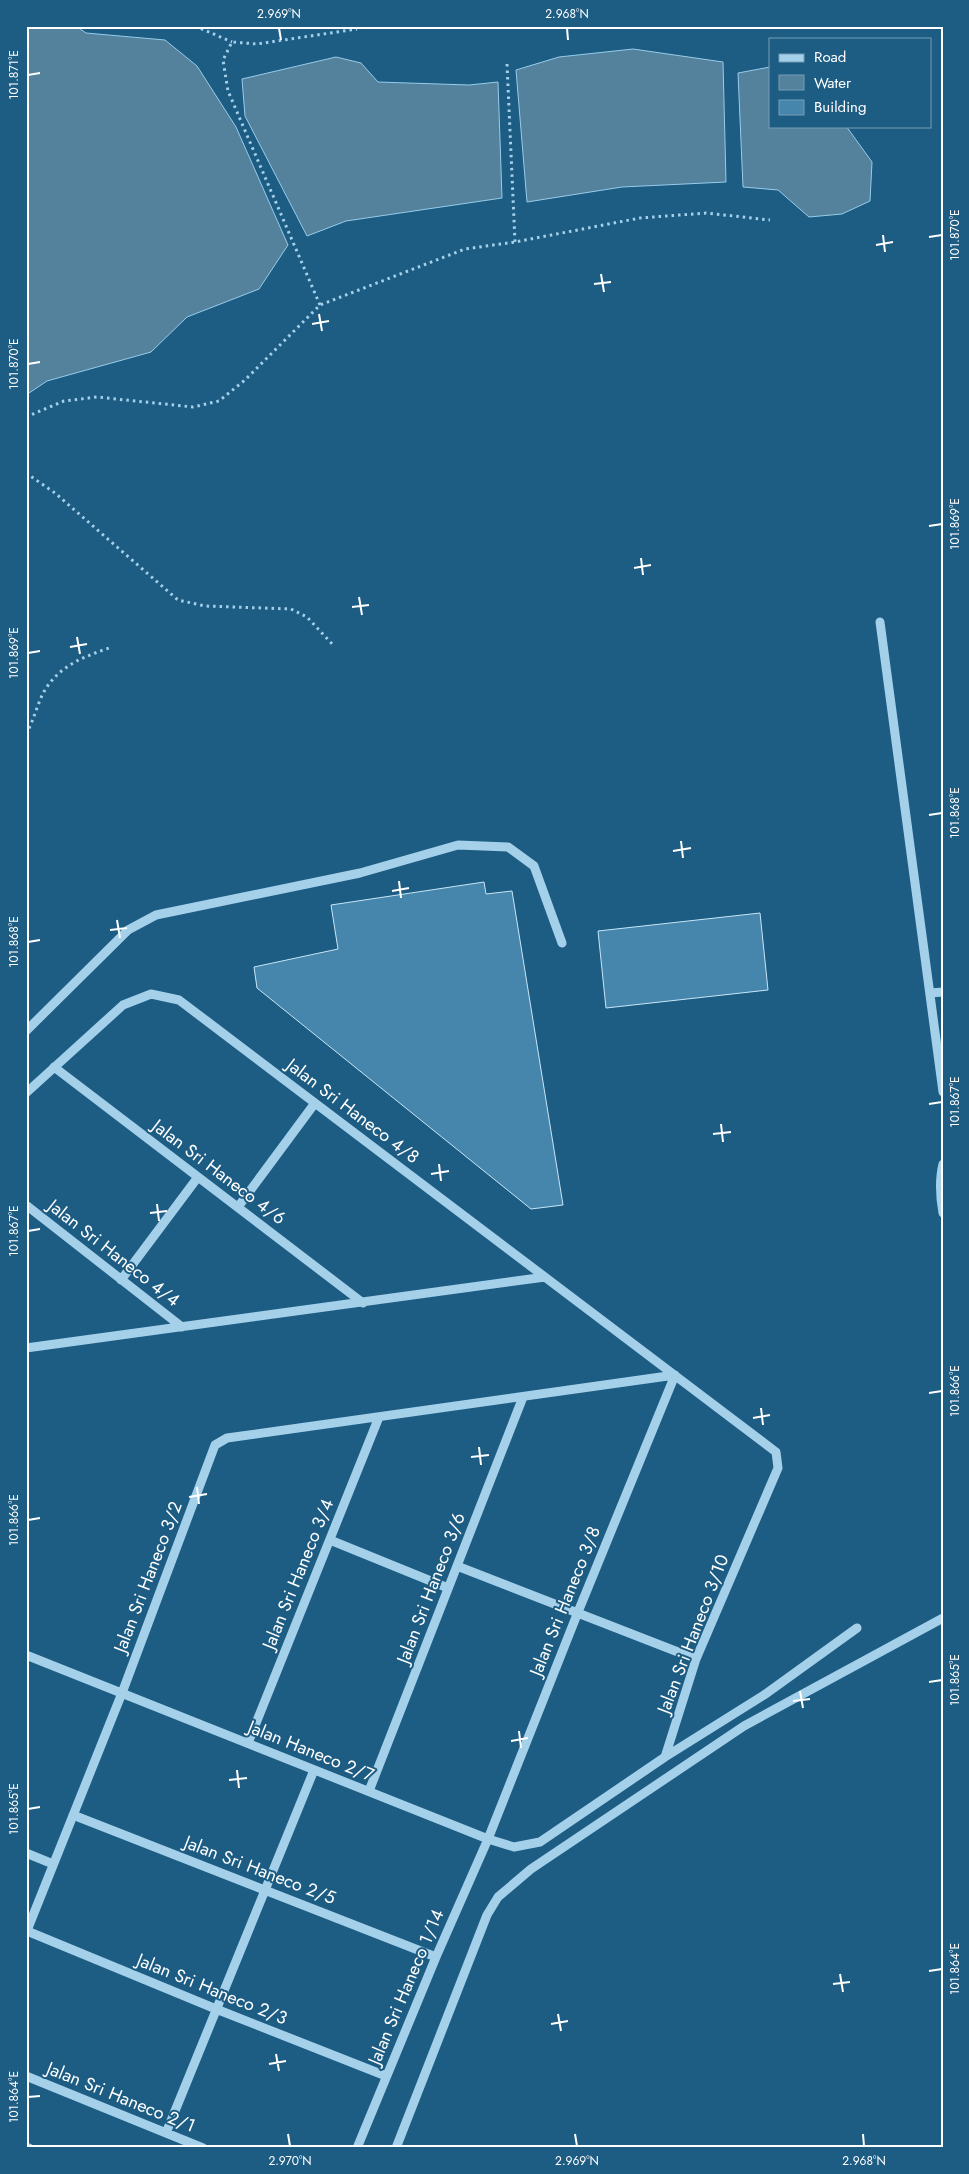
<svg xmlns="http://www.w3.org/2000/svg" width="969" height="2174" viewBox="0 0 969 2174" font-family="Jost,sans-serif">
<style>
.water{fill:#54819c;stroke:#97cdeb}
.building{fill:#4686ac;stroke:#c8e6f7}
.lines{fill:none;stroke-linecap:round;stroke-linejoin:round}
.path{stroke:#a4d0ea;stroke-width:3;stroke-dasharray:2.5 4;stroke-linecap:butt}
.minor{stroke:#a4d0ea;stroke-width:9}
.ticks{fill:none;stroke:#fff;stroke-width:2}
.labels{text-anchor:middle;stroke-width:4;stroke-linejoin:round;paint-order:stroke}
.street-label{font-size:18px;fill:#fff;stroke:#1d5c83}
.neatline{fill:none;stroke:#fff;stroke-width:2}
.ticks-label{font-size:12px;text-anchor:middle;fill:#fff}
</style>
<rect width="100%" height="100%" fill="#1d5c83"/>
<path class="water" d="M26 26H76L86 33 165 40 197 66 236 127 288 245 259 289 187 317 151 352 47 381 26 395Z
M633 49 723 62 726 182 622 187 527 202 516 70 559 57Z
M336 57 361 63 378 82 469 85 498 82 502 198 346 221 307 236 245 116 242 79Z
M770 67V126H846L872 162 870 201 842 214 809 217 778 190 743 187 738 73Z"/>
<path class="building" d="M484 882 486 894 512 891 563 1205 531 1209 257 988 254 967 338 949 331 905Z
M760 913 768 990 606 1008 598 931Z"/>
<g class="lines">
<path class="path" d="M195 26 232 42
M507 64 515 242
M320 305 228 91 223 60 232 42 257 44 357 29
M26 417 64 401 97 397 193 407 219 401 245 380 320 305 465 249 515 242 640 218 706 213 770 220
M26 473 55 493 178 600 205 606 291 609 307 617 334 646
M26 734C35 719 38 698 49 684 64 664 86 656 109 648"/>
<path class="minor" d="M880 622 943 1092
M930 993 943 992
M26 1031 128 930 156 915 360 873 458 845 508 847 534 866 562 943
M54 1067 363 1303
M26 1093 123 1005 151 994 179 1000 776 1452 778 1468 696 1659 665 1757
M943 1164C939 1180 940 1196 943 1213
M26 1205 182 1327
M238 1207 315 1103
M121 1280 198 1177
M26 1348 545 1277
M330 1540 448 1588
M457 1566 696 1659
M26 1655 488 1839 514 1847 540 1842 665 1757 764 1695 857 1628
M248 1743 379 1417
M369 1791 523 1397
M73 1815 436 1957
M26 1853 53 1864
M27 1931 216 2009 386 2076
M26 1933 122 1693 215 1445 227 1438 675 1375
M26 2076 203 2148
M166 2133 314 1770
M26 2147 29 2148
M357 2148 436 1957 488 1839 578 1612 675 1375
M396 2148 487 1915 498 1897 531 1869 744 1726 943 1618"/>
</g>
<path class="ticks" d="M279 28 281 40M567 28 568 40M28 75 40 73M883 235 885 252M929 237 942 235M876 245 893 242M601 274 604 292M594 284 611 282M319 314 322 331M312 324 329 321M28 364 40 362M929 526 942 524M641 558 643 575M634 568 651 565M359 597 362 615M352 607 369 605M77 637 80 654M70 647 87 644M28 653 40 651M929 815 942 813M681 841 683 858M673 851 691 848M399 881 401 898M392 891 409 888M117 920 120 938M110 930 127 928M28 942 40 940M929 1104 942 1102M721 1124 723 1142M713 1134 731 1132M439 1164 441 1181M431 1174 449 1171M157 1204 159 1221M150 1213 167 1211M28 1231 40 1229M929 1393 942 1391M761 1408 763 1425M753 1418 770 1415M479 1447 481 1465M471 1457 489 1455M197 1487 199 1504M189 1497 207 1494M28 1520 40 1518M929 1682 942 1680M800 1691 803 1708M793 1701 810 1699M519 1731 521 1748M511 1741 528 1738M237 1770 239 1788M229 1780 247 1778M28 1809 40 1807M929 1971 942 1969M840 1974 843 1992M833 1984 850 1982M558 2014 561 2031M551 2024 568 2021M276 2054 279 2071M269 2064 286 2061M28 2097 40 2096M288 2134 290 2146M575 2134 577 2146M863 2134 864 2146"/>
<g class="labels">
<g class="street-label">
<text transform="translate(353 1111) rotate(37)" y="6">Jalan Sri Haneco 4/8</text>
<text transform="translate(219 1172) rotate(37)" y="6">Jalan Sri Haneco 4/6</text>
<text transform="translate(114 1253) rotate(38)" y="6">Jalan Sri Haneco 4/4</text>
<text transform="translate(298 1574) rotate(-68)" y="6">Jalan Sri Haneco 3/4</text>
<text transform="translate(148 1577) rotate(-69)" y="6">Jalan Sri Haneco 3/2</text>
<text transform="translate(431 1588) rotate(-69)" y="6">Jalan Sri Haneco 3/6</text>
<text transform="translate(565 1601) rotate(-68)" y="6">Jalan Sri Haneco 3/8</text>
<text transform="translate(693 1634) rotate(-69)" y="6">Jalan Sri Haneco 3/10</text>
<text transform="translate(311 1751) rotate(22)" y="6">Jalan Haneco 2/7</text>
<text transform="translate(260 1870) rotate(21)" y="6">Jalan Sri Haneco 2/5</text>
<text transform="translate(406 1987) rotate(-67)" y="6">Jalan Sri Haneco 1/14</text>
<text transform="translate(212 1989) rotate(22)" y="6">Jalan Sri Haneco 2/3</text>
<text transform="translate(121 2097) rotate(22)" y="6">Jalan Sri Haneco 2/1</text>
</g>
</g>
<rect width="969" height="2174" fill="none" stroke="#1d5c83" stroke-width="55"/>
<rect x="769" y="38" width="162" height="90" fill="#1d5c83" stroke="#779db5"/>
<rect x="779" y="54" width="25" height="8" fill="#a4d0ea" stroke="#779db5"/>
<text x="814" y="62" font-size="15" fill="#ffffff">Road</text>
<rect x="779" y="75" width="25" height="15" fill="#54819c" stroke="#779db5"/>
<text x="814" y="88" font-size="15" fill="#ffffff">Water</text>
<rect x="779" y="100" width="25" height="15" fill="#4686ac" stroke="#779db5"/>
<text x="814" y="112" font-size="15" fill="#ffffff">Building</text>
<rect x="28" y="28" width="914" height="2118" class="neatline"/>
<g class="ticks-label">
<text x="279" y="18">2.969°N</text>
<text x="567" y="18">2.968°N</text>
<text transform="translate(14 75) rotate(-90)" y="4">101.871°E</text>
<text transform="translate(955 235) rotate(-90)" y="4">101.870°E</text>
<text transform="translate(14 364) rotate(-90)" y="4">101.870°E</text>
<text transform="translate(955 524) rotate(-90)" y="4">101.869°E</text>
<text transform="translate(14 653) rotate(-90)" y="4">101.869°E</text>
<text transform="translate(955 813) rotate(-90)" y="4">101.868°E</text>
<text transform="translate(14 942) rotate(-90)" y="4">101.868°E</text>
<text transform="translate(955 1102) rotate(-90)" y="4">101.867°E</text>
<text transform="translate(14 1231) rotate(-90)" y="4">101.867°E</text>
<text transform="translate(955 1391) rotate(-90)" y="4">101.866°E</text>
<text transform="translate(14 1520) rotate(-90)" y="4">101.866°E</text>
<text transform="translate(955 1680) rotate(-90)" y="4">101.865°E</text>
<text transform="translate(14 1809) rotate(-90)" y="4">101.865°E</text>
<text transform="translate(955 1969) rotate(-90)" y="4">101.864°E</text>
<text transform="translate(14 2097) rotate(-90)" y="4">101.864°E</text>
<text x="290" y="2165">2.970°N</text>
<text x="577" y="2165">2.969°N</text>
<text x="864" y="2165">2.968°N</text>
</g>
</svg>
